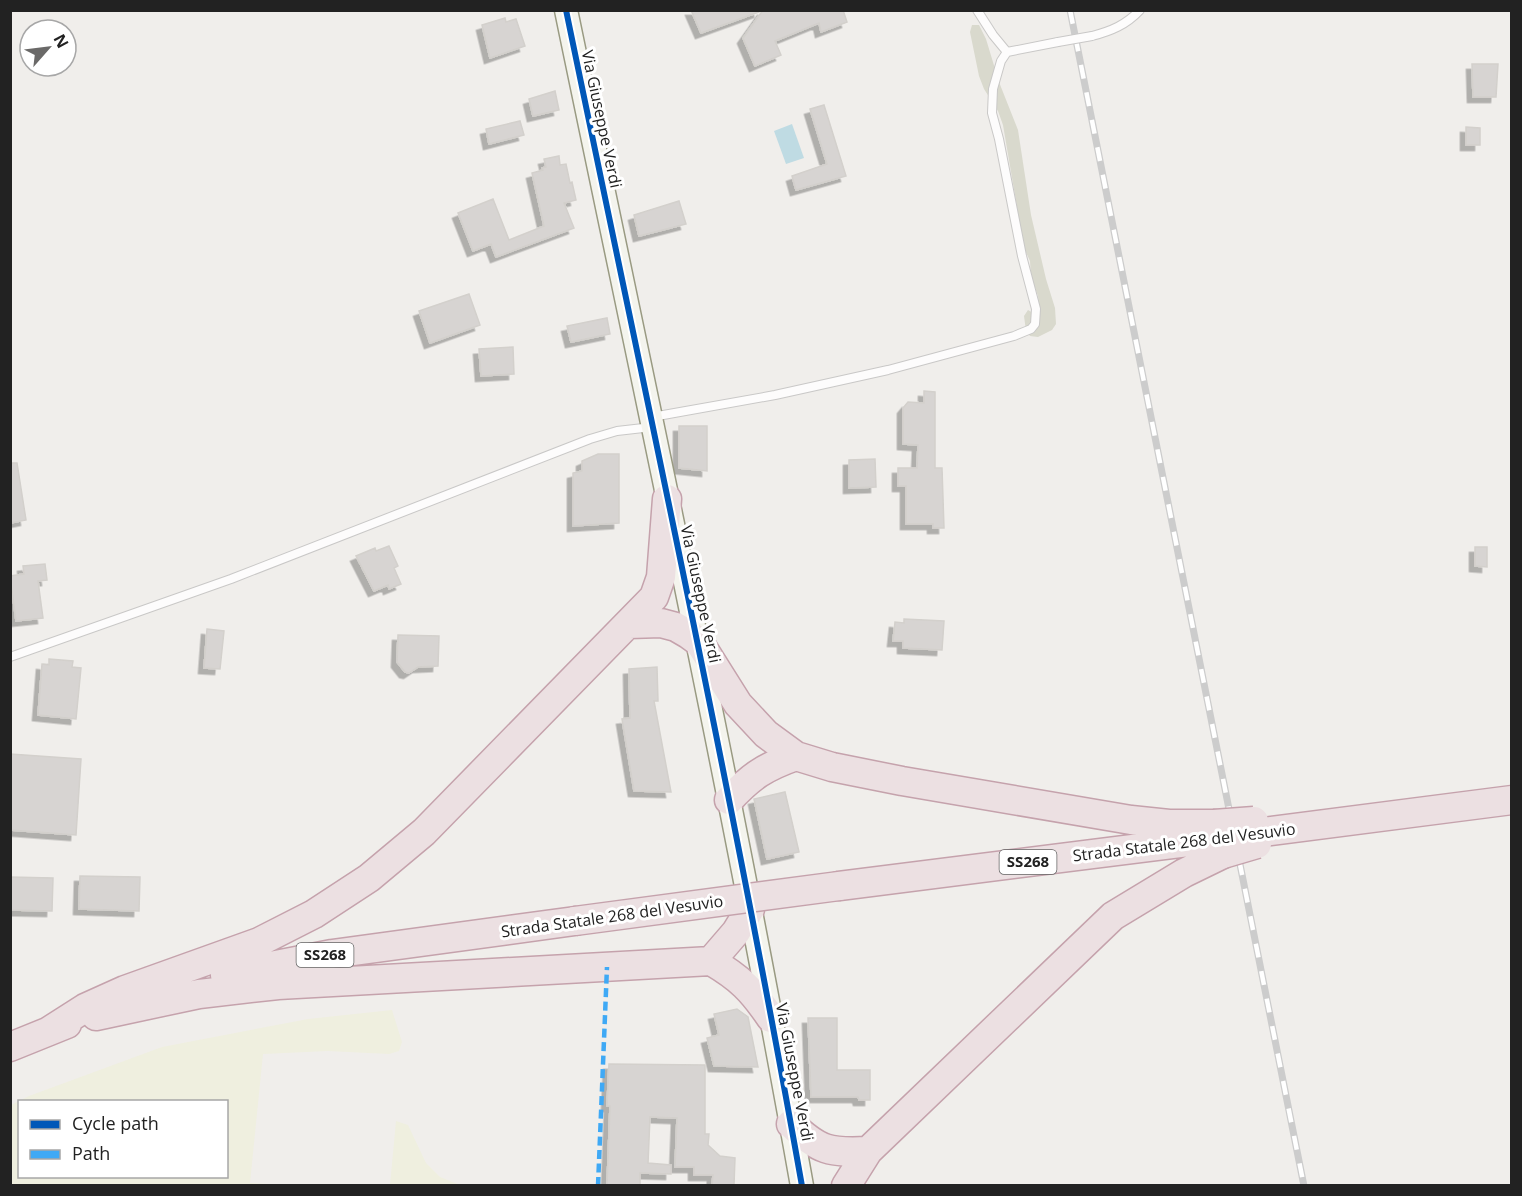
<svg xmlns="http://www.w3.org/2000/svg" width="1522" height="1196" viewBox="0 0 1522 1196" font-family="'Open Sans',sans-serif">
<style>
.construction{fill:#d9d9cd}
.farmland{fill:#efefdf;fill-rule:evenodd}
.water{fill:#bfdbe3}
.building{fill:#d7d4d2;stroke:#d3d0cc;stroke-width:1.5;filter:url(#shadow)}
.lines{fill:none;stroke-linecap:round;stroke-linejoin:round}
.lane-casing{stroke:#c9c8c7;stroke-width:10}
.secondary-casing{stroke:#999a82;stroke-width:25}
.highway-casing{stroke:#c5a2ac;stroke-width:31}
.lane{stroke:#fdfcfc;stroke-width:8}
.secondary{stroke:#f4f4ed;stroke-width:22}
.highway{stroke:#ece0e2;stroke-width:28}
.rail-casing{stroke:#ccc;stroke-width:7}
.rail{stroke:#fff;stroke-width:4.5;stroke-dasharray:14;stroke-linecap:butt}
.lane-bridge-casing{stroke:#c9c8c7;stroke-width:10;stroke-linecap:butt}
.highway-bridge-casing{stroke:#c5a2ac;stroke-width:31;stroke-linecap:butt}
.lane-bridge{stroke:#fdfcfc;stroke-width:8}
.highway-bridge{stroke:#ece0e2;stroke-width:28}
.quiet{stroke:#3fa9f5;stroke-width:4.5;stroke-dasharray:9 4.5;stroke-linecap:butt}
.cycleway-casing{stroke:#fff;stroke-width:10}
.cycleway{stroke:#0057b8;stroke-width:6}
.labels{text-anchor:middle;stroke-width:6;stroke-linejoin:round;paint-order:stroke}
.shield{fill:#fff;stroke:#646464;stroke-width:1.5}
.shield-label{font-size:15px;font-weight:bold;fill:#222}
.street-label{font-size:16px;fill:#222;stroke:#fff}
</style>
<defs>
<filter id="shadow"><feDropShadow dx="-5.5" dy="5.5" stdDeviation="0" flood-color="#0004"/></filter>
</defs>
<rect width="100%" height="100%" fill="#f0eeeb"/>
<path class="construction" d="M972 25H979L986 39 999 82 1018 130 1031 215 1046 279 1055 308 1056 324 1052 330 1038 337 1030 336 1026 331 1024 316 1028 310 1040 317 1038 296 1031 276 1030 261 1024 248 1003 125 998 111 984 89 979 76 970 32Z"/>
<path class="farmland" d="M392 1010 402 1042 399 1051 389 1054 328 1051 263 1054 250 1183 290 1185H11V1105L29 1096 162 1047 308 1019ZM20 1102H226V1176H20Z
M396 1121 408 1125 426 1163 440 1177 460 1185H390Z"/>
<path class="water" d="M792 124 804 158 786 164 774 131Z"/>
<path class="building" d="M691 10H759V12L701 33Z
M763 10H843L847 22 821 32 819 23 775 41 781 55 755 66 743 38Z
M505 18 506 22 516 19 525 46 490 58 482 25Z
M1472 64H1498L1496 97H1473Z
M555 91 559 110 533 116 529 99Z
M824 105 846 176 796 190 792 176 827 164 810 109Z
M520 121 524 135 489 144 486 129Z
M1466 127 1480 128V145H1466Z
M559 156 560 165 566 164 570 183 572 182 576 200 564 203 574 228 496 257 491 244 473 251 458 213 493 199 509 240 544 226 532 173 543 170 542 168 546 167 544 159Z
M679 201 686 224 639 236 634 215Z
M469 294 480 325 430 343 419 311Z
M607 318 610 334 571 342 567 326Z
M513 347 514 374 481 376 479 349Z
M924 391 935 392V468H942L944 528H933V524H906V486H898V468H917L918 445 903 444V408L908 402 924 403Z
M679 426H707V471L679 468Z
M598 454H619V523L573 526V473L582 471V461Z
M875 459 876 487 849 488V460Z
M10 463H17L26 520 10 523Z
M389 546 398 566 394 568 401 584 389 589 388 585 374 591 356 556 375 548 376 551Z
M1475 547H1487V567L1475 566Z
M45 564 47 580 38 581 43 618 16 621 10 576 24 574 23 566Z
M904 619 944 621 942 650 903 648V641H893L895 622 904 623Z
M207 629 224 631 220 669 204 668Z
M398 635 439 636 438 666 418 667 409 673 405 672 397 662Z
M49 659 73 661 72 667 81 668 76 719 38 715 42 664 49 665Z
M657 667 658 701H654L671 792 634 791 622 719 630 718 629 669Z
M10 754 81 759 76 835 10 830Z
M785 792 799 852 767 859 754 799Z
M80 876 140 877 139 911 79 909Z
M10 877 53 878 52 911 10 910Z
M737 1009 748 1017 758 1067 714 1066 707 1038 719 1035 714 1014Z
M808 1018H837V1070H870V1100H859L858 1097H811Z
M609 1064 705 1065V1134H709L708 1145 720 1156 735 1158 734 1185H712L713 1175H694V1167H675L677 1118 650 1117 648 1163 671 1165V1174L640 1173V1185H607L610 1106H607Z"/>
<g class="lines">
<defs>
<path id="lane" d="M977 10 993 35 1007 52
M1092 36C1111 31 1126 25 1140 10
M652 417 775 395 888 370 1014 336 1031 329 1035 324 1036 309 1022 256 999 139 992 113 993 89 1001 61 1007 52 1058 42
M10 657 231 579 590 439 617 431 652 427"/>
<path id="secondary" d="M566 10C647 402 732 792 802 1186"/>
<path id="highway" d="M629 624 661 623 676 627 688 634 699 642 738 704 766 734 796 756 832 767 902 781 1131 820 1169 824H1214
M729 800C751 776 765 767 796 756
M1256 833 1512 800
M839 886 1212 839
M711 961 736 932 750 909
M225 975 332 954 575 921
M96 1016 199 994 278 985 711 961C740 978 752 990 771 1018
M49 1031 85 1008 125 990 259 942 314 914 369 878 424 832 654 597 661 577 667 499
M10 1047 67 1024
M791 1124C819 1151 830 1153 868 1151
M846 1186 868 1151 1113 916 1184 873 1223 854"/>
</defs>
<use href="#lane" class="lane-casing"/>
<use href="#secondary" class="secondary-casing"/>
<use href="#highway" class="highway-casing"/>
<use href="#lane" class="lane"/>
<use href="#secondary" class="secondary"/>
<use href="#highway" class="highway"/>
<defs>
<path id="rail" d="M1070 10 1304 1186"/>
</defs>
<use href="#rail" class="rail-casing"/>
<use href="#rail" class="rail"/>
<defs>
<path id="lane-bridge" d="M1058 42 1092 36"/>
<path id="highway-bridge" d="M1214 824 1254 821
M1223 854 1257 844
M575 921 839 886"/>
</defs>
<use href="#lane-bridge" class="lane-bridge-casing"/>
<use href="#highway-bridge" class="highway-bridge-casing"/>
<use href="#lane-bridge" class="lane-bridge"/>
<use href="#highway-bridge" class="highway-bridge"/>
<path class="quiet" d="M598 1186 607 967"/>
<defs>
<path id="cycleway" d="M566 10C647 402 732 792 802 1186"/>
</defs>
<use href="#cycleway" class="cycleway-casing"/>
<use href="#cycleway" class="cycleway"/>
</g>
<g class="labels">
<g class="shield">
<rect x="999.5" y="850" width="57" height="24" rx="4.5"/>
<rect x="296.5" y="943" width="57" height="24" rx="4.5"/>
</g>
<g class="shield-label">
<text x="1028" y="867">SS268</text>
<text x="325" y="960">SS268</text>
</g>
<g class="street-label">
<text transform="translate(602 119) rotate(78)" y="6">Via Giuseppe Verdi</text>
<text transform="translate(701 594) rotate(78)" y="6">Via Giuseppe Verdi</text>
<text transform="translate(1184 842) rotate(-7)" y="6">Strada Statale 268 del Vesuvio</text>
<text transform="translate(612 916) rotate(-8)" y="6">Strada Statale 268 del Vesuvio</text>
<text transform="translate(795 1072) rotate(79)" y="6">Via Giuseppe Verdi</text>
</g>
</g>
<rect width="1522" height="1196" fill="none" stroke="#222222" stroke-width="24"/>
<rect x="18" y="1100" width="210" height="78" fill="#ffffff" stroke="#a7a7a7" stroke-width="1.5"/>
<rect x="30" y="1120" width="30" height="9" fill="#0057b8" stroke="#a7a7a7" stroke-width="1.5"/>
<text x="72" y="1130" font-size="18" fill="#222222">Cycle path</text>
<rect x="30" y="1150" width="30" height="9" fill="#3fa9f5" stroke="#a7a7a7" stroke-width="1.5"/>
<text x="72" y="1160" font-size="18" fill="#222222">Path</text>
<g transform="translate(48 48) rotate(62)"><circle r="28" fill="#ffffff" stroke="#a7a7a7" stroke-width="1.5"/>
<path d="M0-4.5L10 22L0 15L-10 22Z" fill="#6a6968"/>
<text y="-9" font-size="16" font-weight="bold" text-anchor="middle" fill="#222222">N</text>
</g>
</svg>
